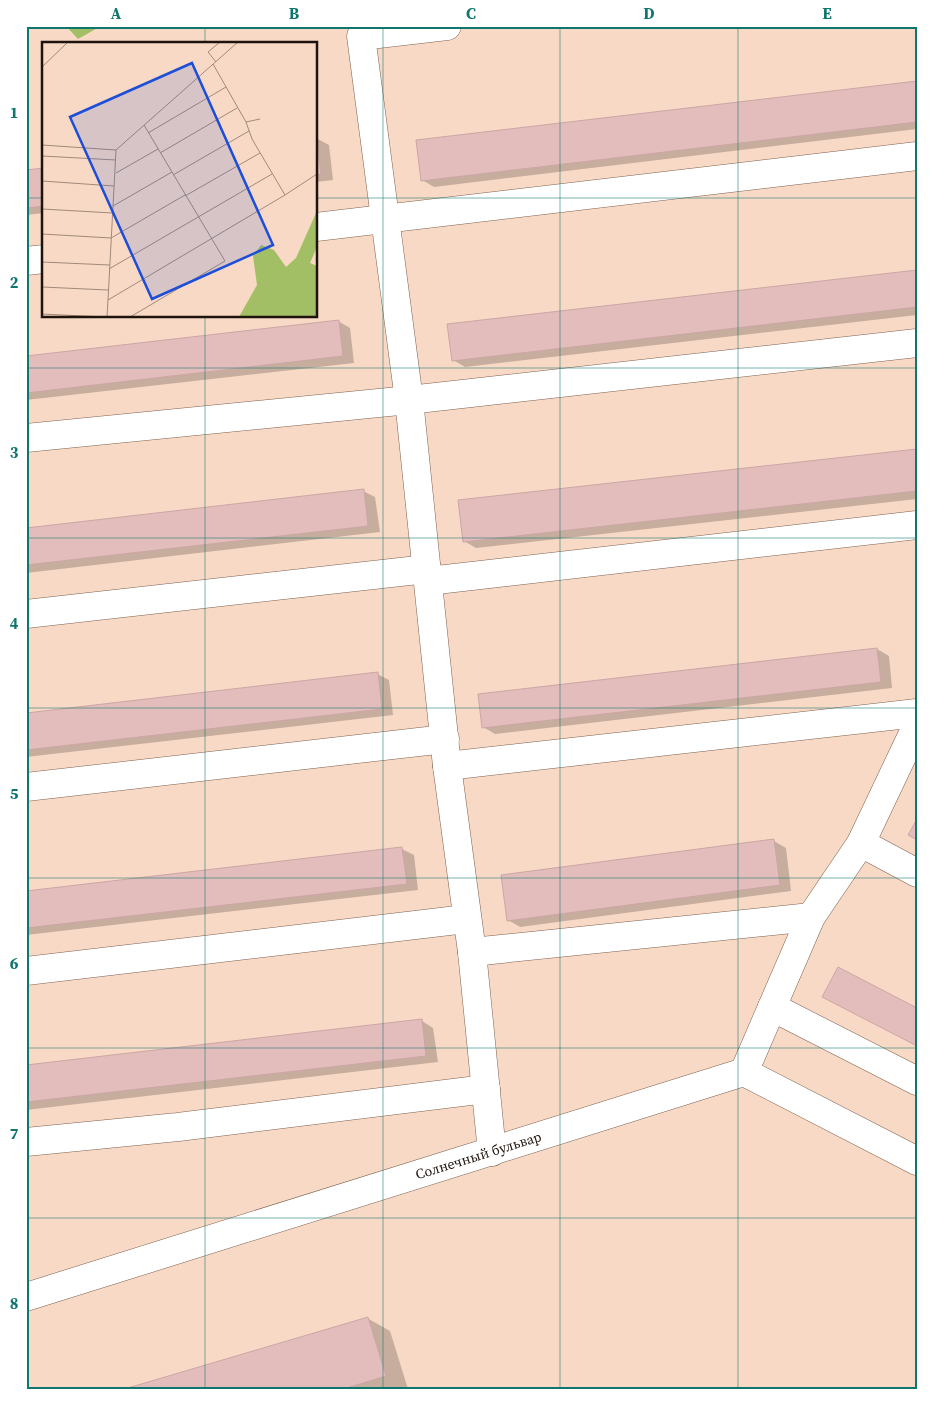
<svg xmlns="http://www.w3.org/2000/svg" width="943" height="1416" viewBox="0 0 943 1416" font-family="'Source Serif 4',serif">
<style>
.forest{fill:#a3bf65}
.shadow{fill:#0003}
.building{fill:#e3bdbc;stroke:#cba6a5}
.lines{fill:none;stroke-linecap:round;stroke-linejoin:round}
.minor-casing{stroke:#7d6251;stroke-width:29}
.minor{stroke:#fff;stroke-width:28}
.grid{fill:none;stroke:#0f766e;stroke-width:1;stroke-opacity:0.55}
.labels{text-anchor:middle;stroke-width:4;stroke-linejoin:round;paint-order:stroke}
.street-label{font-size:14px;fill:#1f140d;stroke:#fff}
.inset-road{fill:none;stroke:#a18a7b;stroke-width:1}
.view{fill:#1d4ed8;fill-opacity:0.15;stroke:#1d4ed8;stroke-width:2.5}
.inset-edge{fill:none;stroke:#1f140d;stroke-width:2.5}
.neatline{fill:none;stroke:#0f766e;stroke-width:2}
.grid-label{font-size:16px;text-anchor:middle;font-weight:bold;fill:#0f766e}
</style>
<rect width="100%" height="100%" fill="#f8d9c5"/>
<path class="forest" d="M66 26H101L78 39Z"/>
<path class="shadow" d="M917 82V129L434 187 422 180Z
M316 138 329 145 333 180 316 182Z
M44 170V213L26 215V172Z
M917 271V315L465 367 453 360Z
M338 321 350 328 354 363 26 400V357Z
M917 451V499L476 548 464 541Z
M363 491 375 497 380 532 26 573V529Z
M877 649 889 656 892 688 495 734 483 727Z
M377 674 389 680 393 715 26 757V714Z
M774 841 786 848 791 891 520 927 508 920Z
M402 849 414 855 418 890 26 935V892Z
M422 1021 433 1028 438 1062 26 1110V1066Z
M367 1318 390 1331 408 1389 125 1390Z"/>
<path class="building" d="M917 81V122L421 181 416 140Z
M316 137 321 174 316 175Z
M44 168V206L26 208V170Z
M917 270V307L452 361 447 324Z
M339 320 343 356 26 393V356Z
M917 449V491L463 542 458 500Z
M364 489 368 526 26 565V528Z
M877 648 881 682 482 728 478 694Z
M378 672 382 709 26 750V713Z
M917 819V840L908 835Z
M774 839 780 885 507 921 501 875Z
M402 847 407 884 26 928V891Z
M838 967 917 1008V1046L822 997Z
M422 1019 426 1056 26 1102V1065Z
M368 1317 386 1376 340 1390H121Z"/>
<g class="lines">
<defs>
<g id="minor">
<path d="M447 26 361 36 409 400 447 766 472 952 492 1152"/>
<path d="M316 227 917 156"/>
<path d="M26 261 44 259"/>
<path d="M26 438 409 400 917 343"/>
<path d="M428 581 917 525"/>
<path d="M26 614 427 569"/>
<path d="M447 766 917 713"/>
<path d="M26 787 445 739"/>
<path d="M861 843 917 873"/>
<path d="M472 952 811 917"/>
<path d="M26 971 466 919"/>
<path d="M772 1007 917 1081"/>
<path d="M744 1072 811 917 861 843 917 725"/>
<path d="M26 1142 178 1127 486 1089"/>
<path id="s1" d="M26 1297 744 1072 917 1161"/>
</g>
</defs>
<use href="#minor" class="minor-casing"/>
<use href="#minor" class="minor"/>
</g>
<path class="grid" d="M205 26V44M383 26V1390M560 26V1390M738 26V1390M26 198H44M316 198H917M205 316V1390M26 368H917M26 538H917M26 708H917M26 878H917M26 1048H917M26 1218H917"/>
<g class="labels">
<g class="street-label">
<text dy="5" stroke="none"><textPath href="#s1" startOffset="474">Солнечный бульвар</textPath></text>
</g>
</g>
<g transform="translate(42 42)">
<rect width="275" height="275" fill="#f8d9c5"/>
<path d="M275 144V205L268 221 275 224V275H197L215 243 211 214 219 203 232 208 244 225 254 216 274 171Z" fill="#a3bf65"/>
<path class="inset-road" d="M174 20 166 10 178 0M171 22 204 80 218 77M0 25 26 0M204 80 210 97 243 153 275 132M106 91 184 45M0 103 74 108 196 0M74 108 66 258 243 153M118 111 195 66M0 114 74 118M74 131 116 107M131 133 207 89M0 139 72 144M143 154 218 111M71 164 130 130M0 167 71 171M0 192 69 196 143 153M0 220 68 223M67 227 230 132M0 245 66 248M0 272 63 275M65 275 66 258M88 275 183 219 102 83"/>
<path class="view" d="M150 21 231 203 110 257 28 75Z"/>
<rect width="275" height="275" class="inset-edge"/>
</g>
<rect width="943" height="1416" fill="none" stroke="#ffffff" stroke-width="55"/>
<rect x="28" y="28" width="888" height="1360" class="neatline"/>
<g class="grid-label">
<text x="116" y="19">A</text>
<text x="294" y="19">B</text>
<text x="471" y="19">C</text>
<text x="649" y="19">D</text>
<text x="827" y="19">E</text>
<text x="14" y="118">1</text>
<text x="14" y="288">2</text>
<text x="14" y="458">3</text>
<text x="14" y="629">4</text>
<text x="14" y="799">5</text>
<text x="14" y="969">6</text>
<text x="14" y="1139">7</text>
<text x="14" y="1309">8</text>
</g>
</svg>
